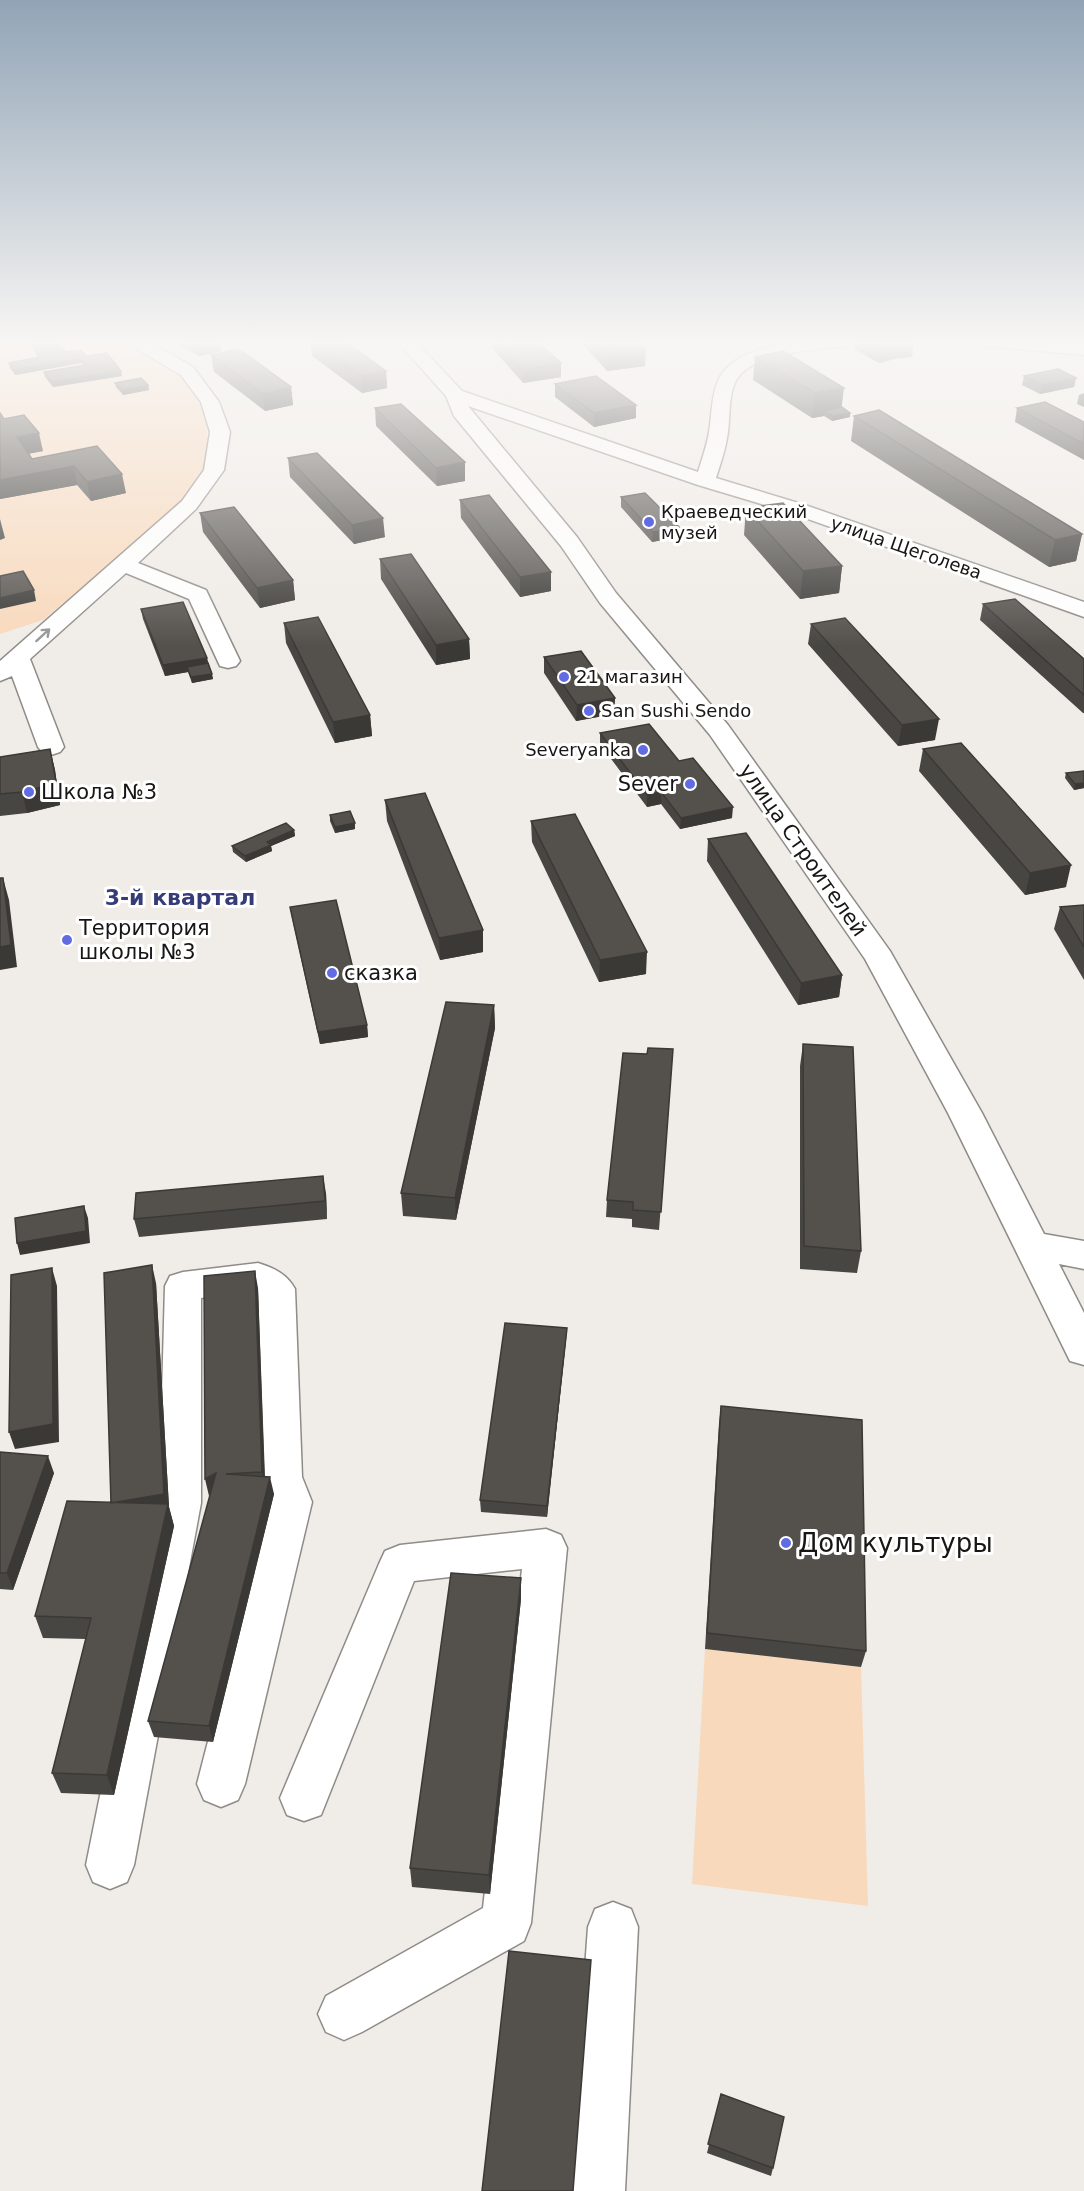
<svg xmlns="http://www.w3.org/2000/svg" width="1084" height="2191" viewBox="0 0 1084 2191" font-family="'DejaVu Sans',sans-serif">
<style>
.green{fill:#f8d9bc}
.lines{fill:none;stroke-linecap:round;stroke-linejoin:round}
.minor-casing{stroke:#8f8b87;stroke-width:3}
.minor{fill:#fff;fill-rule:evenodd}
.wall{fill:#484642}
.shaded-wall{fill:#3b3936}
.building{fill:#54514d;stroke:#3b3936;stroke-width:1.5}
.oneway{stroke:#979696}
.poi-dot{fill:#616be3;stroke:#fff;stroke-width:2}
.labels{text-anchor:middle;stroke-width:6;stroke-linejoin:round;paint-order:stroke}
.far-poi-label{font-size:18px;fill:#181615;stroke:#fff;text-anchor:start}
.far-street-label{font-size:18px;fill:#181615;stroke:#fff}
.poi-label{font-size:21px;fill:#181615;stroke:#fff;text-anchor:start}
.street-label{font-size:21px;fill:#181615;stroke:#fff}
.neighbourhood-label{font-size:22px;font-weight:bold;fill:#353c77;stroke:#fff}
.near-poi-label{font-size:26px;fill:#181615;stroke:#fff;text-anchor:start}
</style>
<rect width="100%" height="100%" fill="#f0ece7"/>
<path class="green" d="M0 340H120L182 376 206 415 208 464 183 502 43 620 0 634Z
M705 1649 861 1667 868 1906 692 1884Z"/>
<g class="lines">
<defs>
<path id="minor" d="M126 340H146L193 367 219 402 230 432 224 470 196 509 138 563 206 590 240 661 236 666 228 668 220 666 189 599 126 573 30 659 64 747 60 752 51 755 42 752 38 747 12 676 0 681V661L182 501 204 470 210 432 201 402 181 375 128 344Z
M396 340H414L462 391 698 472C702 459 707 445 709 432 712 415 711 397 718 381 736 338 824 340 862 340L860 344 854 345C824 349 754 351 737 379 727 395 731 420 727 438 725 451 720 465 716 478L805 505 1084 602V617L791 513 698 485 468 406 577 537 616 593 728 725 890 951 982 1113 1044 1234 1084 1241V1269L1059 1264 1084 1313V1365L1070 1361 948 1113 865 959 710 735 600 603 561 546 454 416 446 396Z
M965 340H1027L1084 345V355L974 345 968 344Z
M258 1263C274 1268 287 1274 295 1289L302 1477 312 1502 245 1784 238 1800 221 1807 204 1800 197 1784 270 1502 262 1477 258 1295 252 1292 201 1298V1503L134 1865 127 1882 110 1889 93 1882 86 1865 159 1503 165 1286 170 1276 183 1272Z
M546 1529 561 1535 567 1548 531 1923 524 1941 362 2032 344 2040 326 2032 318 2014 326 1996 483 1908 522 1569 414 1581 321 1815 304 1821 287 1815 280 1798 379 1564 385 1551 400 1545Z
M613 1902 631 1909 638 1927 625 2191H569L588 1927 595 1909Z"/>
</defs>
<use href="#minor" class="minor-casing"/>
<use href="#minor" class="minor"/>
</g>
<path class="wall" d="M28 340H57L66 352 86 356 122 376 53 387 45 377 44 372 83 365 81 363 15 375 10 368 9 363 38 357Z
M170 340H220L221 351 199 356Z
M310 340H343L386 371 387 388 362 393 312 356Z
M492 340H549V343L540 344 561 377 523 383 492 348Z
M579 340H635L645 366 607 371Z
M855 340H914L912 357 898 358 879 363 854 349Z
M211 355 291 387 293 405 265 411 214 372Z
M755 357 850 413V417L832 421 824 416 812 418 753 380Z
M1024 376 1076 378 1074 387 1040 394 1022 385Z
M115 383 148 385 149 390 123 395 116 387Z
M555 384 636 405V418L594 427 555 397Z
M1084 393V407L1077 404 1079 395Z
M375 408 465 481 437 486 376 426Z
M1017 408 1084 422V460L1015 422Z
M854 416 1082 534 1076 561 1049 567 851 441Z
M4 419 43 451 28 454 32 459 97 446 126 493 91 501 77 485 0 499Z
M288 458 385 537 354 544 290 477Z
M621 497 678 537 652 542 621 507Z
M460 500 551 591 520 597 461 518Z
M746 508 842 566 839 593 800 599 744 535Z
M200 513 293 580 295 600 260 608 203 532Z
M380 559 469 639 470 659 436 665 381 579Z
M983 604 1084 659V713H1083L980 620Z
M141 609 207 658 213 679 192 683 188 672 165 676 143 619Z
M284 623 370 715 372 736 335 743 286 643Z
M811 624 935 740 898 746 808 644Z
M544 657 615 698 614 714 576 721 544 673Z
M600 733 679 761 732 818 680 829 661 804 647 807 600 744Z
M50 749 55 770 60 805 27 813 0 816V757Z
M923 749 1066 887 1025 895 919 771Z
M1084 771V788L1074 790 1065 778 1066 773Z
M385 800 483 952 440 960 387 821Z
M330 815 355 823V829L335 833 330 821Z
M531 821 646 974 599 982 532 842Z
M294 830 295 836 271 846 272 851 246 862 233 852 232 846Z
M708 839 842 975 839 997 798 1005 707 861Z
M1084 905V980L1054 929 1060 907Z
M290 907 367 1025 368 1037 320 1044 292 918Z
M494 1005 495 1028 456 1220 403 1216 401 1193Z
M803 1044 861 1251 857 1273 800 1269V1066Z
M673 1049 659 1230 632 1227V1219L606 1217 607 1200 647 1054Z
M326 1193 327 1219 139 1237 134 1219Z
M156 1283 169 1507 174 1526 114 1795 61 1793 52 1773 86 1639 43 1638 35 1616 111 1503Z
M258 1288 265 1477 274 1494 213 1742 154 1737 148 1721 210 1496H209Z
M567 1328 566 1340 547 1517 481 1512 480 1500Z
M721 1406 866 1651 861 1667 705 1649 719 1423Z
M0 1452 54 1473 13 1590 0 1589Z
M521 1599 490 1894 412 1887 410 1868Z
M721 2094 773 2168 771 2176 707 2153Z"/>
<path class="shaded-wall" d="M197 340H220L221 351 199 356Z
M528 340H549V343L528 346Z
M882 340H914L912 357 898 358 879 363Z
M646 349 645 366 607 371V353Z
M80 359 81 363 15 375 14 370Z
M561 363V377L523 383V370Z
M121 371 122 376 53 387 52 382Z
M386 371 387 388 362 393 361 376Z
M1076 378 1074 387 1040 394 1042 385Z
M148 385 149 390 123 395 122 390Z
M291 387 293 405 265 411 263 394Z
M844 388 841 412 824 411V416L812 418 815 393Z
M636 405V418L594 427V413Z
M850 413V417L832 421V416Z
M39 433 43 451 21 455 17 437Z
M465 462V481L437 486 436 468Z
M74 466 77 485 0 499V480Z
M122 474 126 493 91 501 87 482Z
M383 518 385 537 354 544 352 525Z
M0 519 5 538 0 540Z
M679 527 678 537 652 542 653 532Z
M1082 534 1076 561 1049 567 1055 540Z
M842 566 839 593 800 599 803 571Z
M551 572V591L520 597V577Z
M293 580 295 600 260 608 257 588Z
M34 590 36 601 0 609V598Z
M469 639 470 659 436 665V645Z
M207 658 208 669 187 667 188 672 165 676 163 665Z
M212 674 213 679 192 683 191 677Z
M615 698 614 714 576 721 577 705Z
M370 715 372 736 335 743 333 722Z
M939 719 935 740 898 746 902 725Z
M50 749 55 770 60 805 27 813 22 792Z
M1084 783V788L1074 790 1075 784Z
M661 792V804L647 807V795Z
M733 807 732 818 680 829 681 818Z
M355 823V829L335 833V827Z
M294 830 295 836 271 846 272 851 246 862 245 856 267 842Z
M1071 865 1066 887 1025 895 1030 873Z
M3 878 9 900 17 967 0 970V947Z
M483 930V952L440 960 439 938Z
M647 952 646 974 599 982 600 960Z
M842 975 839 997 798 1005 801 983Z
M494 1005 495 1028 456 1220 455 1198Z
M367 1025 368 1037 320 1044 318 1032Z
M323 1176 326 1193 327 1219 325 1201Z
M84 1206 88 1218 90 1243 20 1255 17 1243Z
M152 1265 156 1283 169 1507 174 1526 114 1795 107 1775 116 1520Z
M52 1268 57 1286 59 1442 15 1449 9 1432Z
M255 1271 258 1288 265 1489 262 1472Z
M567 1328 566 1340 547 1517V1506Z
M48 1456 54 1473 13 1590 7 1573Z
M216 1473 220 1491 209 1496 205 1479Z
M270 1477 274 1494 213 1742 209 1726Z
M521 1578V1599L490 1894 489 1875Z"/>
<path class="building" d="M29 340H57L66 352 81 350 86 356 107 353 121 371 52 382 44 372 85 365 80 359 14 370 9 363 39 357Z
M311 340H343L386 371 361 376Z
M496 340H535L561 363 523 370Z
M594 340H635L646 349 607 353Z
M239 349 291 387 263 394 211 355Z
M783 351 844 388 815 393 755 357Z
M1058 369 1076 378 1042 385 1024 376Z
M596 376 636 405 594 413 555 384Z
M141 378 148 385 122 390 115 383Z
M1045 402 1084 422V444L1017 408Z
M401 404 465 462 436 468 375 408Z
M842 407 850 413 832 416 824 411Z
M879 410 1082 534 1055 540 854 416Z
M0 413 4 419 24 415 39 433 17 437 32 459 97 446 122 474 87 482 74 466 0 480Z
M317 453 383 518 352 525 288 458Z
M645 493 679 527 653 532 621 497Z
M489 495 551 572 520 577 460 500Z
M783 503 842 566 803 571 746 508Z
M234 507 293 580 257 588 200 513Z
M411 554 469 639 436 645 380 559Z
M23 571 34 590 0 598V576Z
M1015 599 1084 659V695L983 604Z
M183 602 207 658 163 665 141 609Z
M318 617 370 715 333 722 284 623Z
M845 618 939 719 902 725 811 624Z
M581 651 615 698 577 705 544 657Z
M208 663 212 674 191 677 187 667Z
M649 724 679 761 693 758 733 807 681 818 661 792 647 795 600 733Z
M961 743 1071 865 1030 873 923 749Z
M50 749 56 783 22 792 0 794V757Z
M1084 771V783L1075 784 1066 773Z
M425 793 483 930 439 938 385 800Z
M350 811 355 823 335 827 330 815Z
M575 814 647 952 600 960 531 821Z
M286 823 294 830 267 842 271 845 245 856 232 846Z
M746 833 842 975 801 983 708 839Z
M0 878H3L11 945 0 947Z
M336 900 367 1025 318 1032 290 907Z
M1084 905V947L1060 907Z
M446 1002 494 1005 455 1198 401 1193Z
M803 1044 853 1047 861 1251 804 1246Z
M648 1048 673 1049 661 1212 633 1210V1202L607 1200 623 1053 647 1054Z
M323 1176 325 1201 134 1219 136 1193Z
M84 1206 86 1231 17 1243 15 1218Z
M152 1265 164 1494 111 1503 104 1273Z
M52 1268 53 1424 9 1432 11 1275Z
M255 1271 262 1472 226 1474 270 1477 209 1726 148 1721 216 1473 205 1479 204 1276Z
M505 1323 567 1328 547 1506 480 1500Z
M721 1406 862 1420 866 1651 707 1633Z
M0 1452 48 1456 7 1573H0Z
M67 1501 168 1504 107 1775 52 1773 91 1618 35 1616Z
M451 1573 521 1578 489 1875 410 1868Z
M509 1951 591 1960 573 2191H482Z
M721 2094 784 2117 773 2168 708 2144Z"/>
<defs><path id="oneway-shaft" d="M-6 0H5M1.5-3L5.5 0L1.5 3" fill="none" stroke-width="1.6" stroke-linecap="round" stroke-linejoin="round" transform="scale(1.5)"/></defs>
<use class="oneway" href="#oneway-shaft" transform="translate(43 635) rotate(-42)"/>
<linearGradient id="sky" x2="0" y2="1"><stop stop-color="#91a4b6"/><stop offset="0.53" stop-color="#f8f6f4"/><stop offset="1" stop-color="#f8f6f4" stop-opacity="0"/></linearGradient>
<rect width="1084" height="646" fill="url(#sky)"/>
<g class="poi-dot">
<circle cx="649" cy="522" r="6"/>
<circle cx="564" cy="677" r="6"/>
<circle cx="589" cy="711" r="6"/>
<circle cx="643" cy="750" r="6"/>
<circle cx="690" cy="784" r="6"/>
<circle cx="29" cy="792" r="6"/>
<circle cx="67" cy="940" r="6"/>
<circle cx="332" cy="973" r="6"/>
<circle cx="786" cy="1543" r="6"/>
</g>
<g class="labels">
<g class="far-poi-label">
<text x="661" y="518">Краеведческий<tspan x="661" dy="21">музей</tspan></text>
<text x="576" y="683">21 магазин</text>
<text x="601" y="717">San Sushi Sendo</text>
<text x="631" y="756" text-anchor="end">Severyanka</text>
</g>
<g class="far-street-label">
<text transform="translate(906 548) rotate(19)" y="6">улица Щеголева</text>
</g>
<g class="poi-label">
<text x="678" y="791" text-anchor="end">Sever</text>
<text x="41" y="799">Школа №3</text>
<text x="79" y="935">Территория<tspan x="79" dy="24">школы №3</tspan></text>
<text x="344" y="980">сказка</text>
</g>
<g class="street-label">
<text transform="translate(803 850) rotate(55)" y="7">улица Строителей</text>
</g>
<g class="neighbourhood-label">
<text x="180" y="905">3-й квартал</text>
</g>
<g class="near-poi-label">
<text x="798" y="1552">Дом культуры</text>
</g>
</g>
</svg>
